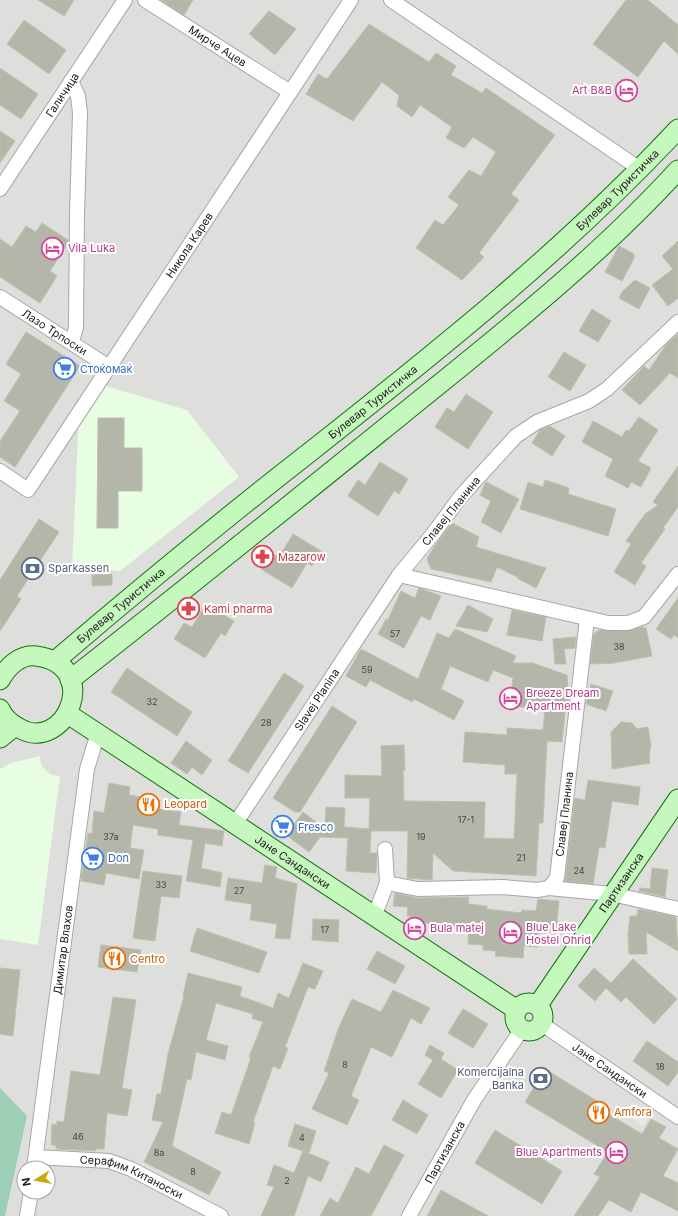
<svg xmlns="http://www.w3.org/2000/svg" width="678" height="1216" viewBox="0 0 678 1216" font-family="Inter,sans-serif">
<style>
.residential{fill:#dededd;fill-rule:evenodd}
.education{fill:#e7fee2}
.forest{fill:#9dcfb7}
.parking{fill:#e8e8e8}
.building{fill:#b3b6a9;stroke:#bbc2aa}
.lines{fill:none;stroke-linecap:round;stroke-linejoin:round}
.street-casing{stroke:#a7a7a7;stroke-width:16}
.secondary-casing{stroke:#0f7708;stroke-width:21}
.street{stroke:#fff;stroke-width:14}
.secondary{stroke:#c5f8bd;stroke-width:19}
.labels{text-anchor:middle;stroke-width:4;stroke-linejoin:round;paint-order:stroke}
.number-label{font-size:9px;fill:#454642}
.street-label{font-size:11px;fill:#202020;stroke:#fff}
.hotel-label{font-size:11px;fill:#b23c85;stroke:#fff;text-anchor:start}
.shop-label{font-size:11px;fill:#366cbe;stroke:#fff;text-anchor:start}
.health-label{font-size:11px;fill:#be3a42;stroke:#fff;text-anchor:start}
.service-label{font-size:11px;fill:#4e5e75;stroke:#fff;text-anchor:start}
.food-label{font-size:11px;fill:#c56008;stroke:#fff;text-anchor:start}
</style>
<rect width="100%" height="100%" fill="#ecf0e7"/>
<path class="residential" d="M0 0H678V1216H0ZM24 1168H48V1192H24Z"/>
<path class="education" d="M99 384 187 410 239 477 120 571 72 568 79 414Z
M40 756 41 764 46 771 52 775 60 776 38 945 0 939V769L11 763Z"/>
<path class="forest" d="M0 1088 27 1116 5 1216H0Z"/>
<path class="parking" d="M633 1102 651 1114 643 1126 625 1113Z"/>
<path class="building" d="M38 0H74L64 16Z
M161 0H193L184 15Z
M626 0H648L678 25V54L664 41 638 77 593 44Z
M269 11 296 29 275 55 249 34Z
M24 20 66 50 49 74 7 44Z
M369 24 429 62 436 53 456 66 451 75 482 93 486 88 555 135 511 194 519 200 479 253 484 257 462 280 416 248 435 220 443 225 459 205 448 197 469 170 481 176 496 152 473 137 464 148 446 138 452 127 420 105 412 117 397 106 399 95 382 82 353 121 306 94 318 74 327 79Z
M0 68 38 94 21 119 0 105Z
M0 131 15 141 0 163Z
M42 223 68 240V243L50 271 57 276 40 303 0 277V239L12 247 26 226 36 232Z
M678 241V298L668 306 652 285 673 269 662 256Z
M619 246 634 254V258L622 281 605 272Z
M635 280 650 288 639 309 619 298 622 292Z
M592 309 611 321 598 342 579 331Z
M26 332 80 366 15 467 0 457V441L20 411 4 401 21 374 6 364Z
M678 334V378L670 373 640 405 622 390 644 366 649 370 666 345Z
M564 352 586 365 570 391 548 377Z
M466 394 493 412 468 449 435 427 447 408 454 412Z
M639 417 658 430 638 461 651 468 641 487 631 482 628 488 605 476 613 459 582 442 593 421 622 437 626 430 629 431Z
M98 418H124V448H142V491H118V528H97Z
M550 426 565 436 552 456 532 443 540 430Z
M380 462 408 479 399 494 394 491 378 516 348 496 358 480 365 485Z
M678 466V507L663 528 665 529 641 563 646 566 635 585 614 572 631 544 626 541 645 514 658 505 653 502Z
M545 480 569 488 568 494 616 509 608 536 520 509 528 482 543 487Z
M486 482 519 499 501 533 481 522 491 501 480 495Z
M39 519 59 532 17 596 21 599 0 631V580Z
M452 523 479 537 476 547 546 568 536 588 517 578 518 576 517 577 497 567 491 582 431 569 427 559 434 547Z
M293 534 321 551 312 566 307 563 292 588 261 569 271 553 279 557Z
M112 574V585L92 586V575Z
M419 588 441 596 430 620 421 616 404 648 378 634 386 619 388 620 401 591 415 598Z
M678 598V638L674 635 671 639 656 629Z
M206 604 234 621 225 636 221 633 205 658 174 639 184 623 192 627Z
M468 605 493 619 487 632 456 626Z
M512 610 546 617 542 641 507 635Z
M642 627 646 628 652 656 614 663 590 664 594 634 596 632 600 630 628 631Z
M455 629 516 656 513 663H532L567 675 569 702 566 703 562 742 547 741 543 823H539L536 876 453 871 433 853 432 880 407 878 408 831H371L370 853H377L376 873 346 871 348 838 320 837 309 852 286 835 303 812 325 829 326 807 345 808 344 827 369 829 370 798H345V775L382 776 381 746 404 745 405 770H403L404 801 485 802 484 838 514 839 517 774H505V765L463 762 465 732 507 735V728L543 730 545 709 510 706 513 678 493 670 488 682 450 666 441 689 464 701 454 720 414 699 412 702 370 680 366 687 346 676 361 649 418 679 437 633 449 638Z
M576 637 575 648 564 649 566 664H555L553 639Z
M127 668 192 712 177 736 111 692Z
M284 673 304 686 248 773 228 761Z
M591 684 613 691 606 711 586 704Z
M332 706 357 722 300 812H295L273 798Z
M621 722 632 723 637 729 648 727 651 746 649 755 650 763 612 769 611 732Z
M186 741 212 760 202 775 192 767 187 774 171 763Z
M588 780 640 787 638 805 612 801 605 848 599 847 593 884 565 881 575 798 585 800Z
M109 783 130 787 129 795 160 800 159 809 181 812 179 825 224 831 222 846 205 843 201 868 222 873 220 887 186 881 193 840 158 835V829L133 825 130 848 144 850 139 879 106 873 104 885 81 881 88 833 92 834 94 811 104 813Z
M265 865 277 867 275 878 297 884 290 939 275 938 277 924 250 920 252 904 225 900 228 878 262 883Z
M652 868 668 870 665 897 639 891 640 888 650 889Z
M143 871 182 876 179 898 161 896 155 941 133 938Z
M395 893 418 898 469 897 468 904 487 906V909L521 913 522 910 536 911 538 899 559 901 556 932 539 930 537 947 524 946 523 958 495 956 496 951 483 950V945L468 944 469 928 418 922V917L407 916 408 907 393 906Z
M638 909 676 917 678 951 646 932 647 954H629L628 934 630 916H637Z
M313 919 339 920 338 942 312 940Z
M197 928 267 952 259 973 190 951Z
M101 945 141 950 137 972 98 967Z
M377 951 405 966 395 984 367 969Z
M633 959 677 999 654 1024 626 997 621 1002 606 988 595 1001 578 986 594 968 611 983Z
M303 963 323 971 315 989 308 987 285 1047 288 1048 280 1069 273 1066 253 1122 255 1123 249 1144 215 1133 222 1112 231 1115 251 1058 249 1057 263 1022 252 1018 253 1014 216 1003 206 1040 228 1046 225 1060 196 1052 191 1080 187 1079 172 1146 221 1172 209 1195 144 1162 163 1122 152 1120 157 1094H161L168 1054 184 996H183L188 973 242 987 240 996 273 1008 278 993 289 998Z
M0 968 20 970 13 1036 0 1034Z
M393 990 430 1008 421 1024 411 1018 392 1057 371 1047 351 1096 359 1100 347 1125 312 1109 329 1073 324 1071 339 1027 352 999 381 1012Z
M113 997 136 1000 122 1088 132 1090 127 1116 107 1113 104 1149H96V1151L56 1149V1145H51L52 1124 57 1125V1121L64 1122 71 1071 100 1075Z
M463 1009 488 1024 473 1048 448 1033Z
M647 1041 678 1062V1072L668 1086 633 1061Z
M430 1045 444 1053 441 1059 458 1070 441 1098 418 1084 433 1060 425 1055Z
M545 1069 610 1109 608 1114 642 1134 651 1119 666 1127 659 1138 678 1149 663 1176 678 1183V1211L641 1192 631 1212 609 1200 598 1216H574L600 1177 594 1174 608 1152 525 1102Z
M403 1100 428 1115 417 1134 392 1120Z
M295 1124 316 1131 309 1153 288 1146Z
M495 1130 562 1171 542 1204 475 1163Z
M384 1145 404 1155 371 1216H320L330 1198 338 1203 356 1167 369 1174Z
M303 1151 329 1162 321 1182 308 1176 294 1216H261L274 1187 267 1185 274 1165 294 1173Z
M441 1190 488 1216H427Z"/>
<g class="lines">
<defs>
<g id="street">
<path id="s1" d="M145 0 290 92"/>
<path d="M391 0 640 169"/>
<path d="M71 81 78 96 80 113 77 214 76 327 72 342"/>
<path id="s2" d="M0 189 125 0"/>
<path id="s3" d="M0 297 109 367"/>
<path d="M678 322 607 389 589 401 537 422 516 436 461 496 433 534 399 575 608 623H628L644 617 678 574"/>
<path id="s4" d="M0 471 28 490 351 0"/>
<path id="s5" d="M235 824 399 575"/>
<path id="s6" d="M387 883 418 889 503 887 537 890 549 888 557 878 587 619"/>
<path d="M549 888 612 894 678 909"/>
<path d="M374 917 387 883 385 849"/>
<path id="s7" d="M542 1024 678 1117"/>
<path id="s8" d="M36 1157 109 1161 131 1169 221 1216"/>
<path id="s9" d="M34 1168 87 769 98 733"/>
<path d="M27 1216 31 1192"/>
<path id="s10" d="M409 1216 474 1100 522 1029"/>
</g>
<g id="secondary">
<path id="s11" d="M55 661C138 590 223 520 310 452 438 351 566 249 678 129"/>
<path d="M0 680C7 667 20 654 36 656 104 665 65 755 19 728 11 724 4 718 0 709"/>
<path d="M70 680C181 593 291 504 400 416 496 338 595 261 678 170"/>
<path id="s12" d="M68 714 517 1010"/>
<path d="M0 738 15 726"/>
<circle cx="529" cy="1017" r="14"/>
<path id="s13" d="M538 1005 678 799"/>
</g>
</defs>
<use href="#street" class="street-casing"/>
<use href="#secondary" class="secondary-casing"/>
<use href="#street" class="street"/>
<use href="#secondary" class="secondary"/>
</g>
<defs>
<symbol id="hotel-ring" viewBox="-11 -11 22 22"><circle r="9.5" fill="#fff" stroke="#d1479c" stroke-width="1.5"/><path d="M-6-4.5h1.5V1H6V5H4.5V3h-9V5H-6ZM-4 0a1.8 1.8 0 1 1 3.6 0ZM.5 0V-2.5h3Q6-2.5 6 0Z" fill="#d1479c"/></symbol>
<symbol id="supermarket-ring" viewBox="-11 -11 22 22"><circle r="9.5" fill="#fff" stroke="#3f7fe0" stroke-width="1.5"/><path d="M-6-5.5h2.5l.6 2H6L4.5 2H-2.5L-4.4-4H-6ZM-1.5 3.2a1.3 1.3 0 1 0 .1 0ZM3 3.2a1.3 1.3 0 1 0 .1 0Z" fill="#3f7fe0"/></symbol>
<symbol id="pharmacy-ring" viewBox="-11 -11 22 22"><circle r="9.5" fill="#fff" stroke="#e0444e" stroke-width="1.5"/><path d="M-2-6h4v4h4v4h-4v4h-4v-4h-4v-4h4Z" fill="#e0444e"/></symbol>
<symbol id="bank-ring" viewBox="-11 -11 22 22"><circle r="9.5" fill="#fff" stroke="#5c6f8a" stroke-width="1.5"/><path d="M-6-4H6V4H-6ZM0-2.3a2.3 2.3 0 1 0 0 4.6a2.3 2.3 0 1 0 0-4.6Z" fill="#5c6f8a"/></symbol>
<symbol id="restaurant-ring" viewBox="-11 -11 22 22"><circle r="9.5" fill="#fff" stroke="#e8710a" stroke-width="1.5"/><path d="M-5-6h1v4h1v-4h1v4h1v-4h1v5L-1.5 .5V6h-2V.5L-5-1ZM5-6V6H3V1.5H1.5Q1.5-4 5-6Z" fill="#e8710a"/></symbol>
</defs>
<g fill-rule="evenodd">
<use href="#hotel-ring" x="614" y="78" width="25" height="25"/>
<use href="#hotel-ring" x="40" y="236" width="25" height="25"/>
<use href="#supermarket-ring" x="52" y="356" width="25" height="25"/>
<use href="#pharmacy-ring" x="250" y="544" width="25" height="25"/>
<use href="#bank-ring" x="20" y="556" width="25" height="25"/>
<use href="#pharmacy-ring" x="176" y="596" width="25" height="25"/>
<use href="#hotel-ring" x="498" y="686" width="25" height="25"/>
<use href="#restaurant-ring" x="136" y="792" width="25" height="25"/>
<use href="#supermarket-ring" x="270" y="814" width="25" height="25"/>
<use href="#supermarket-ring" x="80" y="846" width="25" height="25"/>
<use href="#hotel-ring" x="402" y="916" width="25" height="25"/>
<use href="#hotel-ring" x="498" y="920" width="25" height="25"/>
<use href="#restaurant-ring" x="102" y="946" width="25" height="25"/>
<use href="#bank-ring" x="528" y="1066" width="25" height="25"/>
<use href="#restaurant-ring" x="586" y="1100" width="25" height="25"/>
<use href="#hotel-ring" x="604" y="1140" width="25" height="25"/>
</g>
<g class="labels">
<g class="number-label">
<text x="395" y="637">57</text>
<text x="619" y="650">38</text>
<text x="367" y="673">59</text>
<text x="152" y="705">32</text>
<text x="266" y="726">28</text>
<text x="466" y="823">17-1</text>
<text x="111" y="840">37a</text>
<text x="421" y="840">19</text>
<text x="521" y="861">21</text>
<text x="579" y="874">24</text>
<text x="161" y="888">33</text>
<text x="239" y="894">27</text>
<text x="325" y="933">17</text>
<text x="345" y="1068">8</text>
<text x="660" y="1070">18</text>
<text x="78" y="1140">46</text>
<text x="302" y="1141">4</text>
<text x="159" y="1156">8a</text>
<text x="193" y="1175">8</text>
<text x="287" y="1184">2</text>
</g>
<g class="street-label">
<text dy="4" stroke="none"><textPath href="#s1" startOffset="86">Мирче Ацев</textPath></text>
<text dy="4" stroke="none"><textPath href="#s2" startOffset="113">Галичица</textPath></text>
<text dy="4" stroke="none"><textPath href="#s11" startOffset="734">Булевар Туристичка</textPath></text>
<text dy="4" stroke="none"><textPath href="#s4" startOffset="327">Никола Карев</textPath></text>
<text dy="4" stroke="none"><textPath href="#s3" startOffset="65">Лазо Трпоски</textPath></text>
<text dy="4" stroke="none"><textPath href="#s11" startOffset="410">Булевар Туристичка</textPath></text>
<text transform="translate(451 511) rotate(-51)" y="4">Славеј Планина</text>
<text dy="4" stroke="none"><textPath href="#s11" startOffset="86">Булевар Туристичка</textPath></text>
<text dy="4" stroke="none"><textPath href="#s5" startOffset="149">Slavej Planina</textPath></text>
<text dy="4" stroke="none"><textPath href="#s6" startOffset="240">Славеј Планина</textPath></text>
<text dy="4" stroke="none"><textPath href="#s12" startOffset="269">Јане Сандански</textPath></text>
<text dy="4" stroke="none"><textPath href="#s13" startOffset="148">Партизанска</textPath></text>
<text dy="4" stroke="none"><textPath href="#s9" startOffset="220">Димитар Влахов</textPath></text>
<text dy="4" stroke="none"><textPath href="#s7" startOffset="82">Јане Сандански</textPath></text>
<text dy="4" stroke="none"><textPath href="#s10" startOffset="73">Партизанска</textPath></text>
<text dy="4" stroke="none"><textPath href="#s8" startOffset="99">Серафим Китаноски</textPath></text>
</g>
<g class="hotel-label">
<text x="612" y="94" text-anchor="end">Art B&amp;B</text>
<text x="68" y="252">Vila Luka</text>
<text x="526" y="697">Breeze Dream<tspan x="526" dy="13">Apartment</tspan></text>
<text x="526" y="931">Blue Lake<tspan x="526" dy="13">Hostel Ohrid</tspan></text>
<text x="430" y="932">Bula matej</text>
<text x="602" y="1156" text-anchor="end">Blue Apartments</text>
</g>
<g class="shop-label">
<text x="80" y="373">Стоќомаќ</text>
<text x="298" y="831">Fresco</text>
<text x="108" y="862">Don</text>
</g>
<g class="health-label">
<text x="278" y="561">Mazarow</text>
<text x="204" y="613">Kami pharma</text>
</g>
<g class="service-label">
<text x="48" y="572">Sparkassen</text>
<text x="524" y="1076" text-anchor="end">Komercijalna<tspan x="524" dy="13">Banka</tspan></text>
</g>
<g class="food-label">
<text x="164" y="808">Leopard</text>
<text x="130" y="963">Centro</text>
<text x="614" y="1116">Amfora</text>
</g>
</g>
<g transform="translate(36 1180) rotate(259)"><circle r="19" fill="#ffffff" stroke="#a6a6a6"/>
<path d="M0-3L7 15L0 10L-7 15Z" fill="#cba805"/>
<text y="-6" font-size="11" font-weight="bold" text-anchor="middle" fill="#202020">N</text>
</g>
</svg>
